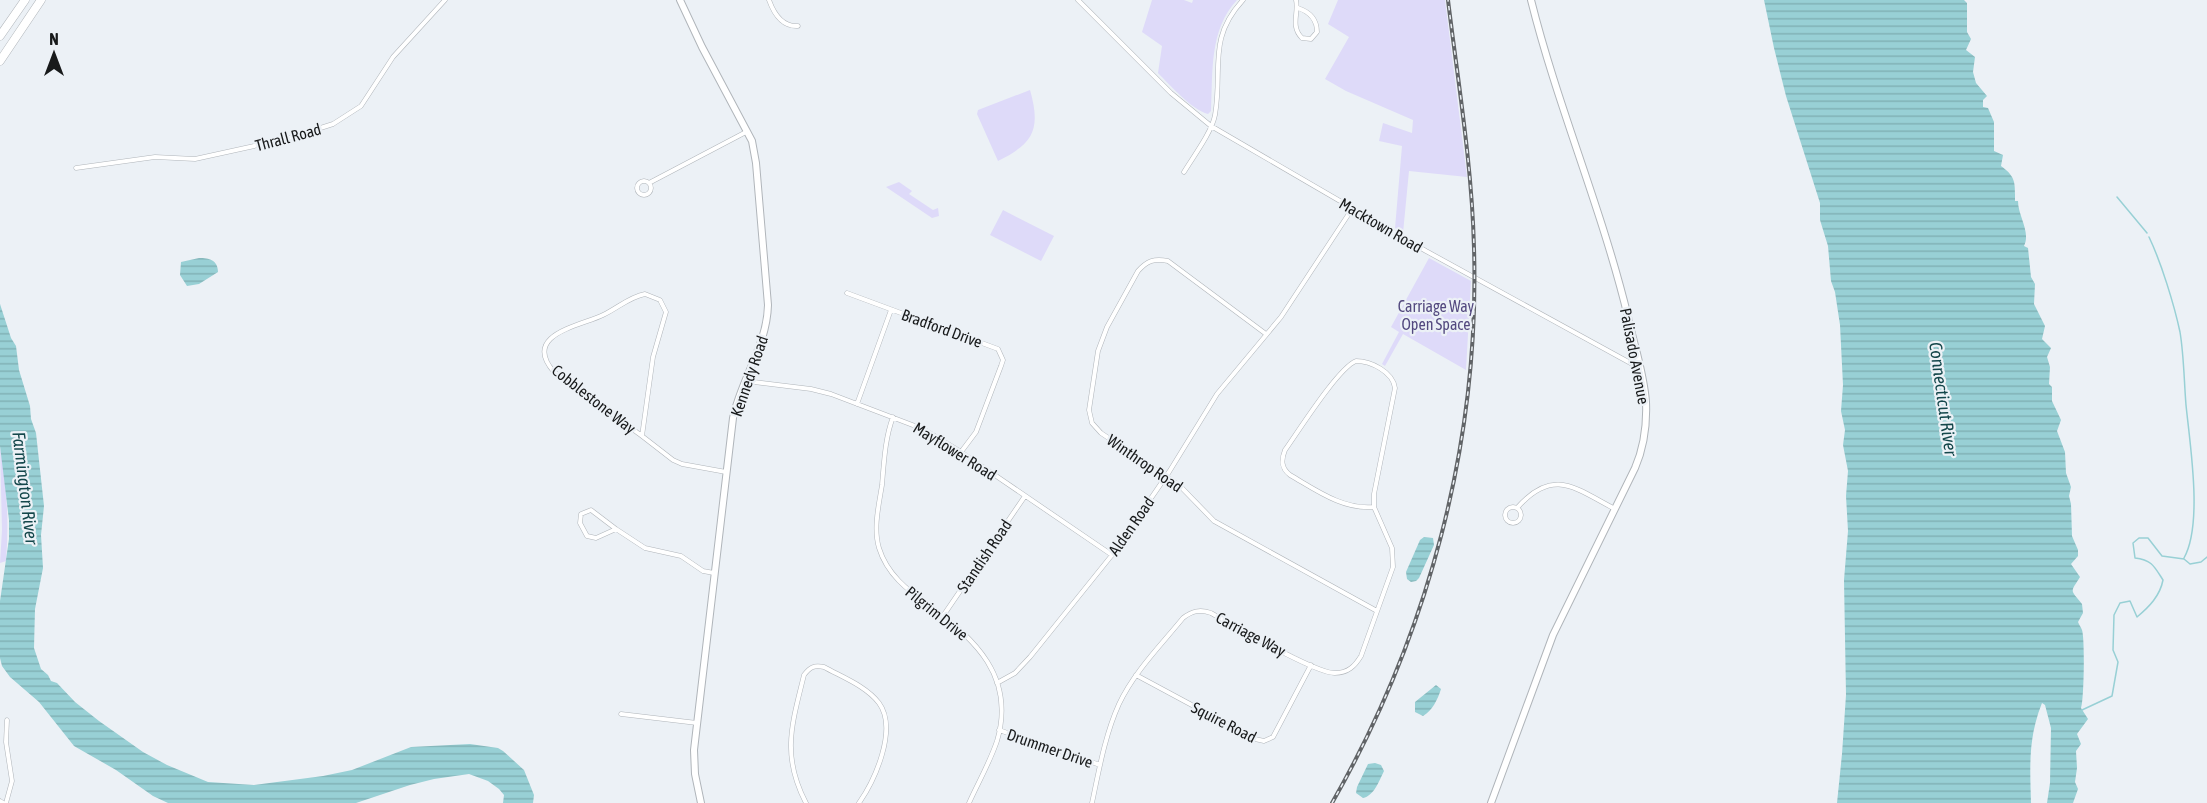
<svg xmlns="http://www.w3.org/2000/svg" width="2207" height="803" viewBox="0 0 2207 803" font-family="'Asap Condensed',sans-serif">
<style>
.park{fill:#dedaf9}
.water{fill:url(#water-rules)}
.lines{fill:none;stroke-linecap:round;stroke-linejoin:round}
.stream{stroke:#98d0d5;stroke-width:1.5}
.street-casing{stroke:#b0b5ba;stroke-width:5}
.secondary-casing{stroke:#b0b5ba;stroke-width:8}
.highway-casing{stroke:#b0b5ba;stroke-width:9}
.street{stroke:#fff;stroke-width:4}
.secondary{stroke:#fff;stroke-width:6}
.highway{stroke:#fff;stroke-width:8}
.rail-casing{stroke:#616467;stroke-width:4}
.rail{stroke:#ecf1f6;stroke-width:1.5;stroke-dasharray:4.5;stroke-linecap:butt}
.labels{text-anchor:middle;stroke-width:4.5;stroke-linejoin:round;paint-order:stroke}
.street-label{font-size:16px;fill:#181a1b;stroke:#ecf1f6}
.park-label{font-size:16px;fill:#53497f;stroke:#ecf1f6}
.water-label{font-size:18px;font-style:italic;fill:#14474b;stroke:#ecf1f6}
</style>
<defs>
<pattern id="water-rules" width="6" height="5" patternUnits="userSpaceOnUse" patternTransform="scale(1.5)"><rect width="6" height="5" fill="#98d0d5"/><path d="M0 2.5h6" fill="none" stroke="#82b2b6"/></pattern>
</defs>
<rect width="100%" height="100%" fill="#ecf1f6"/>
<path class="park" d="M1152 0H1184L1192 3 1193 0H1237C1209 30 1213 72 1211 111L1208 114C1192 110 1170 85 1158 73L1162 46 1142 32Z
M1338 0H1445L1467 177 1409 171 1403 233 1395 228 1402 146 1379 141 1383 123 1412 133 1413 120 1346 91 1325 79 1349 37 1328 24Z
M1030 90C1041 129 1034 143 998 161L977 114 978 110Z
M899 182 912 191 909 194 933 210 938 208 939 216 932 218 886 187Z
M1003 210 1054 236 1041 261 990 235Z
M1429 258 1471 281 1466 370 1403 334 1385 366 1382 364 1399 332 1391 327Z
M0 446C7 485 9 522 6 561L0 563 2 530Z"/>
<path class="water" d="M1764 0H1964L1967 3V32L1971 39 1966 50 1975 57 1973 72 1976 83 1987 96 1983 100V107L1988 108 1994 122V151L2003 155 2001 166C2016 177 2015 182 2015 201H2018C2018 216 2031 232 2024 246L2028 248 2031 277 2035 284 2034 304 2045 326 2042 339 2051 348 2047 357 2050 367 2049 384 2052 387V401L2061 420 2057 431 2065 452 2066 473 2071 487 2069 496 2071 504 2072 536 2078 550V556L2071 564 2080 577C2070 593 2070 589 2082 604L2083 613 2078 622C2079 625 2081 627 2082 630 2085 638 2084 701 2081 708L2088 719 2077 734 2081 744 2076 751 2077 768 2075 782 2078 789 2073 803H2047L2050 783 2051 728 2045 705 2042 703C2028 738 2030 766 2031 803H1837L1842 754 1846 695 1844 580 1848 531 1846 496 1848 471 1843 445 1845 430 1841 411 1843 385 1840 325 1835 292 1831 281 1828 246 1820 220V203L1786 96 1774 48Z
M199 258C209 258 218 260 218 272L199 284 187 286 180 275 181 262Z
M0 304 11 338 16 346 19 370 30 406 31 419 36 433 44 506 41 535 43 568 35 609 34 648 41 669 48 675 51 681 57 683 75 702 99 721 143 752 167 765 208 782 254 785 323 776 352 770 411 747 470 744 498 748 503 751 524 770 534 795 533 803H503L504 795 499 789 488 781 469 774 434 779 410 785 356 803H168L153 796 116 770 74 746 39 702 10 677 2 666 0 658V601L9 539V520L0 446Z
M1424 537 1433 538 1434 545 1419 578 1416 581 1411 582 1407 579 1406 572 1420 540Z
M1436 685 1441 689C1438 699 1432 711 1423 716L1415 712V702Z
M1375 763 1381 765 1384 771C1379 781 1374 796 1363 798L1356 793 1357 787 1368 764Z"/>
<g class="lines">
<path class="stream" d="M2117 197 2147 233
M2149 237C2161 262 2174 304 2180 332 2184 356 2184 381 2186 405 2190 445 2203 524 2184 558
M2082 710 2112 696 2118 662 2113 650 2114 615 2120 603 2130 601 2137 617C2149 607 2160 596 2163 580 2154 566 2152 560 2135 558L2133 543 2139 538H2148L2162 556 2184 559 2190 564 2201 562 2207 557"/>
<defs>
<path id="street" d="M769 0C774 14 782 27 798 26
M1078 0 1171 93 1211 126 1426 251 1634 365 1639 364
M1296 0C1299 13 1290 26 1302 38L1311 39 1317 32C1317 19 1310 12 1298 8
M76 168 155 157 195 159 286 139 333 124 361 106 393 57 445 0
M1184 172C1193 157 1212 132 1215 115 1223 69 1207 39 1243 0
M637 188a7 7 0 1 1 14 0a7 7 0 1 1-14 0Z
M649 183 746 132
M847 293 998 349 1003 360 1001 366 976 432 961 452
M645 294 660 300 666 312 653 357 642 436 554 372C521 334 581 326 603 315 618 308 629 297 645 294Z
M1266 334 1168 261C1154 258 1147 261 1138 271L1107 327 1098 351 1089 410 1092 423 1101 433 1179 485 1214 521 1377 611
M1356 361C1371 361 1393 372 1395 388L1374 494V507C1343 510 1316 490 1290 475 1281 468 1281 460 1285 450 1298 432 1338 368 1356 361Z
M746 381 811 389 831 394 923 429 961 452 1112 555
M857 404 891 310
M893 417C885 438 884 462 882 485 879 504 873 528 879 548 887 574 907 590 929 605 975 639 1016 677 997 741 990 762 978 783 969 803
M642 436 673 460 682 464 726 472
M1505 515a8 8 0 1 1 16 0a8 8 0 1 1-16 0Z
M1517 508C1553 467 1575 488 1615 509
M591 510 616 529 596 538 587 536 580 523 581 514Z
M616 529 645 548 681 556 703 571 714 573
M943 616 1025 496
M1136 675 1255 739 1264 741 1273 737 1311 665
M997 683 1015 673 1030 657 1112 555 1169 472 1217 394 1281 317 1352 209
M621 714 697 723
M999 730 1100 765
M0 801 3 803
M6 803 12 781 6 742 7 720
M806 803C781 755 792 724 804 675 810 667 814 665 824 667 842 677 866 686 879 703 898 729 875 780 859 803
M1092 803C1099 770 1105 735 1119 704 1134 672 1161 645 1183 618 1192 611 1200 609 1211 613 1233 625 1316 674 1335 673 1348 673 1355 666 1361 656L1393 567 1392 548 1374 507"/>
<path id="secondary" d="M680 0 702 47 752 141 756 163 768 305C767 346 741 379 733 418L694 750 695 774 701 803
M1491 803 1553 635 1635 468C1644 447 1647 425 1646 402 1644 373 1634 345 1628 317 1602 209 1558 108 1531 0"/>
<path id="highway" d="M0 36 25 0
M0 61 41 0"/>
</defs>
<use href="#street" class="street-casing"/>
<use href="#secondary" class="secondary-casing"/>
<use href="#highway" class="highway-casing"/>
<use href="#street" class="street"/>
<use href="#secondary" class="secondary"/>
<use href="#highway" class="highway"/>
<defs>
<path id="rail" d="M1332 803C1428 635 1480 442 1474 248 1472 165 1458 82 1448 0"/>
</defs>
<use href="#rail" class="rail-casing"/>
<use href="#rail" class="rail"/>
</g>
<g class="labels">
<g class="street-label">
<text transform="translate(288 137) rotate(-15)" y="6">Thrall Road</text>
<text transform="translate(1381 225) rotate(30)" y="6">Macktown Road</text>
<text transform="translate(942 328) rotate(20)" y="6">Bradford Drive</text>
<text transform="translate(1635 356) rotate(79)" y="6">Palisado Avenue</text>
<text transform="translate(749 376) rotate(-71)" y="6">Kennedy Road</text>
<text transform="translate(594 399) rotate(38)" y="6">Cobblestone Way</text>
<text transform="translate(955 451) rotate(32)" y="6">Mayflower Road</text>
<text transform="translate(1145 463) rotate(35)" y="6">Winthrop Road</text>
<text transform="translate(1131 526) rotate(-55)" y="6">Alden Road</text>
<text transform="translate(984 556) rotate(-56)" y="6">Standish Road</text>
<text transform="translate(937 613) rotate(39)" y="6">Pilgrim Drive</text>
<text transform="translate(1251 634) rotate(28)" y="6">Carriage Way</text>
<text transform="translate(1224 722) rotate(27)" y="6">Squire Road</text>
<text transform="translate(1050 748) rotate(19)" y="6">Drummer Drive</text>
</g>
<g class="park-label">
<text x="1436" y="312">Carriage Way<tspan x="1436" dy="18">Open Space</tspan></text>
</g>
<g class="water-label">
<text transform="translate(1943 399) rotate(82)" y="6">Connecticut River</text>
<text transform="translate(25 488) rotate(83)" y="6">Farmington River</text>
</g>
</g>
<g transform="translate(54 54)" stroke="#ecf1f6" stroke-width="4.5" paint-order="stroke">
<path d="M0-4.5L10 22L0 15L-10 22Z" fill="#181a1b"/>
<text y="-9" font-size="16" font-weight="bold" text-anchor="middle" fill="#181a1b">N</text>
</g>
</svg>
